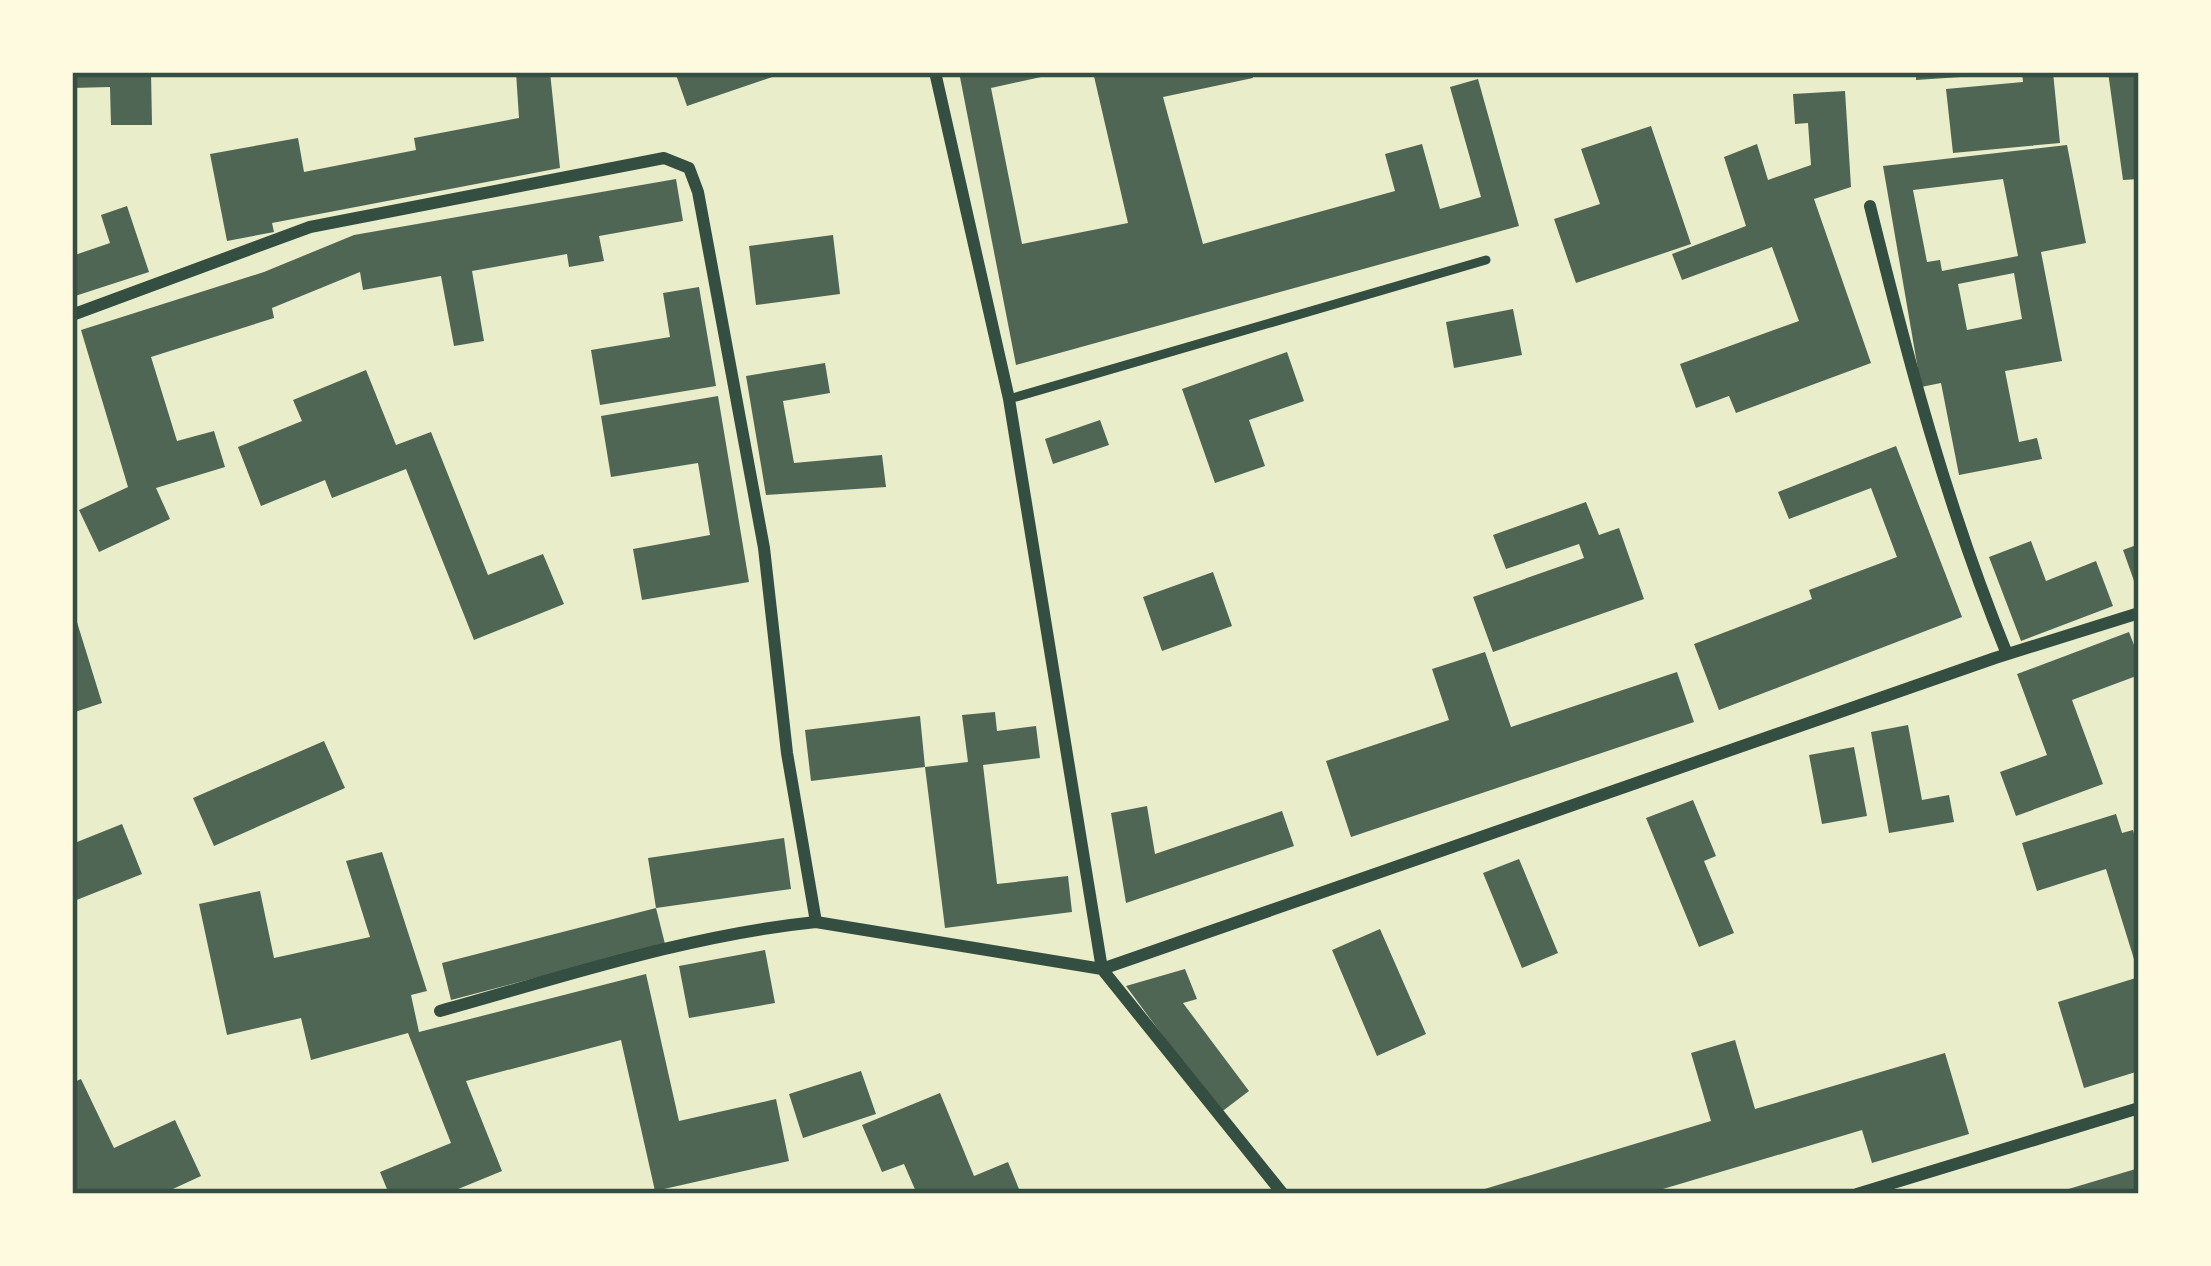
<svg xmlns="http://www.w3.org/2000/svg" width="2211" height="1266" viewBox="0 0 2211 1266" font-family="Commissioner,sans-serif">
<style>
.building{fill:#4f6655;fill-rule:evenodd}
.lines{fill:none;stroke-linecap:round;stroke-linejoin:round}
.service{stroke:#344e41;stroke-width:9}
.minor{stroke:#344e41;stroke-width:12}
.neatline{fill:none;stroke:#344e41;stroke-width:4.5}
</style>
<rect width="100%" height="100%" fill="#e9edc9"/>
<path class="building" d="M72 72H151L152 125H111L110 87 72 88Z
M516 72H550L560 168 272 223 274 232 227 241 210 154 298 138 304 172 416 150 414 138 519 118Z
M675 72H784V73L687 106Z
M959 72H1064L991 88 1022 244 1128 223 1093 72H1251L1253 78 1163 97 1203 244 1395 191 1385 154 1422 144 1440 209 1481 197 1450 87 1478 79 1519 226 1016 365Z
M1916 72H1961V77L1916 80Z
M2022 72H2053L2060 143 1953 153 1946 89 2023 82Z
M2108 72H2139V179L2123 180Z
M1845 91 1851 187 1814 199 1871 363 1736 413 1729 396 1696 408 1680 364 1799 321 1772 247 1682 280 1672 254 1746 226 1724 157 1757 144 1768 180 1811 165 1808 123 1795 124 1793 94Z
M1651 126 1691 244 1576 283 1554 219 1600 204 1581 149Z
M2067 145 2086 243 2041 252 2062 361 2005 371 2019 442 2037 438 2042 459 1959 475 1941 383 1921 387 1883 166ZM2003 179 2018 256 1942 271 1940 260 1927 262 1913 190ZM2014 273 2022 319 1967 330 1958 284Z
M676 179 683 221 599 236 604 261 569 267 567 254 472 271 484 341 454 346 441 276 363 290 360 272 272 308 274 318 151 357 177 441 214 431 225 467 156 488 170 519 99 552 79 510 128 487 81 330 264 272 354 235Z
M127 206 149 272 72 297V256L110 243 101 215Z
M833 235 840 294 756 305 749 246Z
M699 287 716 386 600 405 591 350 670 337 663 293Z
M1513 309 1522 355 1454 368 1446 322Z
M1287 352 1304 401 1249 420 1265 466 1215 483 1182 389Z
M825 363 830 393 783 401 794 463 882 455 886 487 766 495 746 376Z
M366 370 396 445 431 432 488 575 543 554 564 604 474 640 406 469 332 498 325 480 261 506 238 447 302 421 293 400Z
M718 396 749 582 642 600 633 549 710 535 698 463 611 477 601 416Z
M1100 420 1109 445 1053 464 1045 439Z
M1896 446 1962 617 1719 710 1694 644 1812 599 1809 590 1897 557 1871 488 1789 519 1778 492Z
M1586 502 1599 535 1619 528 1644 599 1493 652 1473 597 1584 558 1579 544 1506 569 1493 535Z
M2031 541 2046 581 2096 561 2113 606 2021 641 1989 557Z
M2139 544V592H2138L2123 550Z
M1213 572 1232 626 1162 651 1143 597Z
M72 606 102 703 72 713Z
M2129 632 2139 658V675L2072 700 2103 784 2016 816 2000 772 2047 755 2017 674Z
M1485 652 1511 727 1677 672 1694 722 1351 837 1326 761 1449 720 1432 669Z
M995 712 997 731 1036 726 1040 758 983 765 997 884 1068 876 1072 912 945 928 925 767 968 762 962 715Z
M920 716 925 767 811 781 805 730Z
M1908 725 1922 800 1949 795 1954 822 1889 833 1871 732Z
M324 741 345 788 214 846 193 798Z
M1854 747 1867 816 1822 824 1809 755Z
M1693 800 1716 856 1704 861 1734 933 1699 947 1646 818Z
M1147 806 1155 854 1282 811 1294 846 1126 903 1111 813Z
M2116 814 2122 833 2133 830 2139 850 2138 972 2106 869 2037 891 2022 843Z
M122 824 142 874 74 901 72 844Z
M784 838 791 889 656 908 648 858Z
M382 852 427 991 411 995 419 1032 646 974 679 1121 776 1099 789 1161 655 1191 621 1040 466 1081 502 1171 446 1194H389L380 1172 451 1143 408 1033 311 1060 301 1018 227 1035 199 904 260 891 274 958 370 937 346 861Z
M1519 859 1558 953 1522 968 1483 873Z
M656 908 665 944 451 1000 442 963Z
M1380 929 1426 1034 1377 1056 1332 950Z
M765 950 775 1003 689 1018 679 966Z
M1185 969 1197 999 1183 1003 1249 1091 1220 1113 1126 986Z
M2139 977V1071L2084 1088 2058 1002Z
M1735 1040 1755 1109 1945 1053 1969 1134 1872 1163 1862 1130 1646 1194H1468L1711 1121 1691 1053Z
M861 1071 876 1114 803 1138 789 1094Z
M81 1079 114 1148 175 1120 201 1176 162 1194H72V1083Z
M940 1093 974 1176 1008 1162 1021 1194H917L904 1164 882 1172 862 1125Z
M2139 1168V1194H2055V1193Z"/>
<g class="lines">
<path class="service" d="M1009 399 1486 260"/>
<path class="minor" d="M935 72 1009 399 1102 969 1283 1194
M1870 206C1908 360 1947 507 2007 654
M72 315 310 227 664 158 689 168 698 192 764 548 787 753 816 922 1102 969 1995 658 2139 613
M440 1011C563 977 688 935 816 922
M1857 1194 2139 1108"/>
</g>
<rect width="2211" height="1266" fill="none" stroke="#fefae0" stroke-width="150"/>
<rect x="75" y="75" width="2061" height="1116" class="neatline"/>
</svg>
